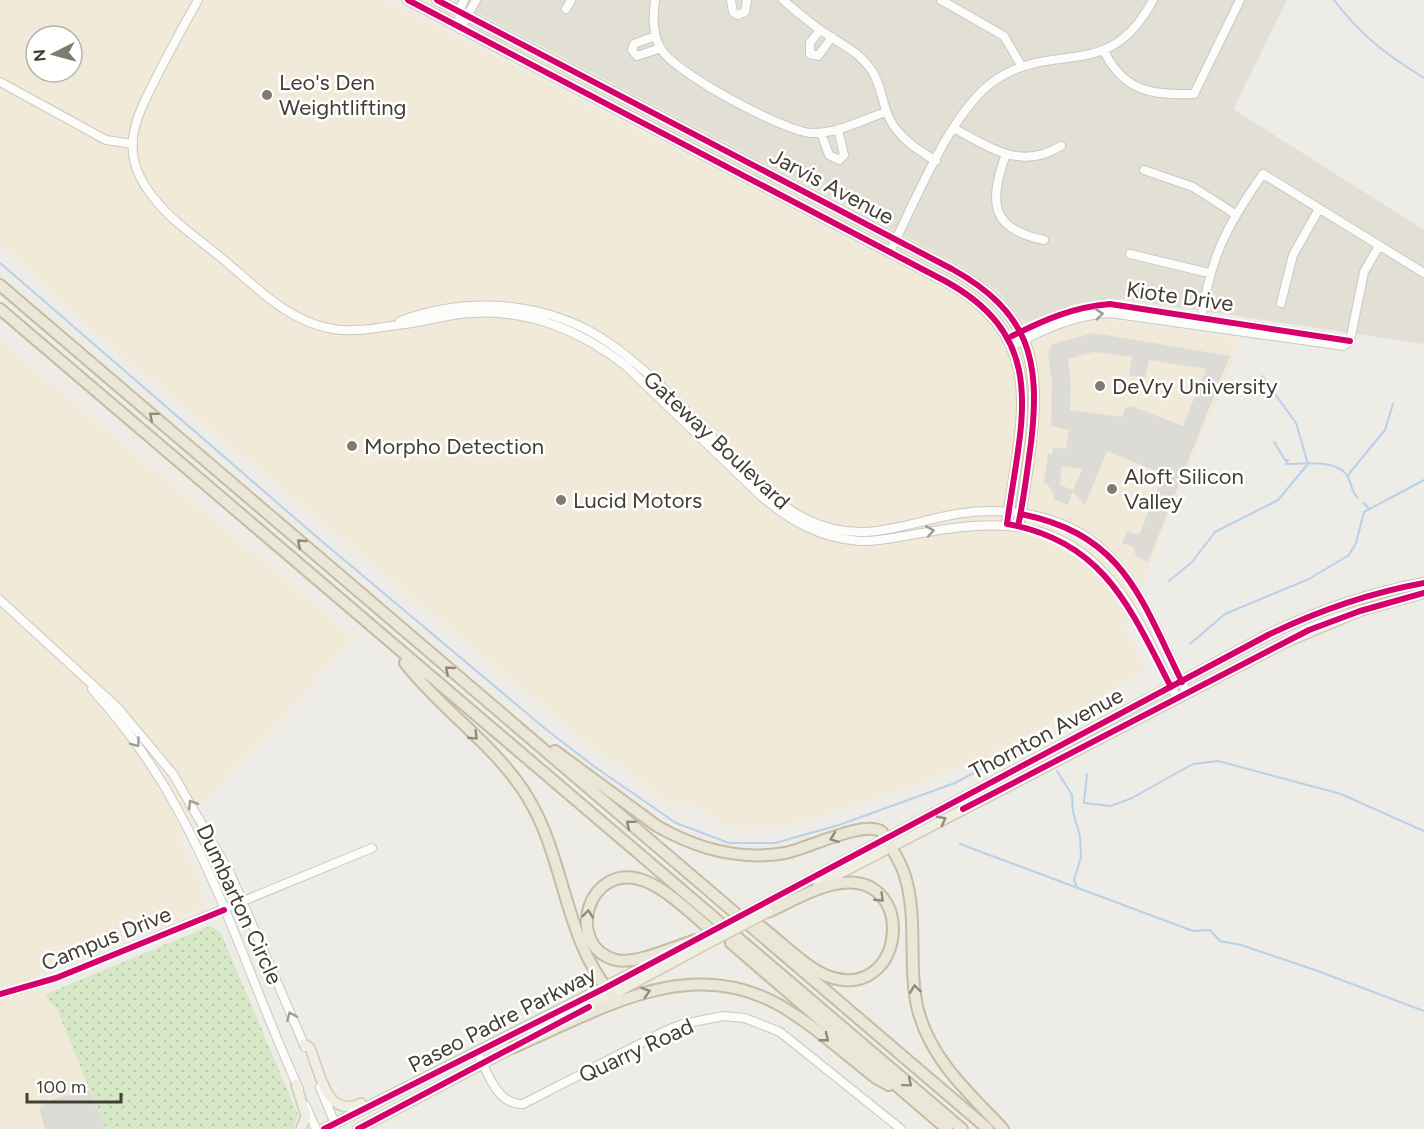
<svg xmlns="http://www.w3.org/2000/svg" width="1424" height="1129" viewBox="0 0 1424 1129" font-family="Figtree,sans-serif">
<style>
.residential{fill:#e2dfd4}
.commercial{fill:#f1ead9;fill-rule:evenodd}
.grass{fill:url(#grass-dots)}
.parking{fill:#dddbd6;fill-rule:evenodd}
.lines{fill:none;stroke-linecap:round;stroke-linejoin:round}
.stream{stroke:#b8d1ea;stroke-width:2}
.minor-casing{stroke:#cac8c2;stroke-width:10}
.major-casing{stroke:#cfcab4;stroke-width:12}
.highway-casing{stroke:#c5bca2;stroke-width:14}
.minor{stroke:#fcfcfb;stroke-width:8}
.major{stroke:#f0ede2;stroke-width:9}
.highway{stroke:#eae6d8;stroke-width:10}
.major-bridge-casing{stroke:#cfcab4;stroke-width:12;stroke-linecap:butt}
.major-bridge{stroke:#f0ede2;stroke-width:9}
.cycleway-casing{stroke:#fff;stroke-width:10}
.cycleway{stroke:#d6006c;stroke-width:6}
.oneway{stroke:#9f9d98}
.oneway2{stroke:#8e8a7e}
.oneway3{stroke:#908d82}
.poi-dot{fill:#7e7b72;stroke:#fff;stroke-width:2}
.labels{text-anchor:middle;stroke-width:5;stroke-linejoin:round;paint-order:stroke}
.poi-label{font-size:22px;fill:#423e34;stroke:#fff;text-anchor:start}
.street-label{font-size:22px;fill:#423e34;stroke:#fff}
</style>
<defs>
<pattern id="grass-dots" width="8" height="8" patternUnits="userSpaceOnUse" patternTransform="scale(1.5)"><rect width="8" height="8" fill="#d7e8c7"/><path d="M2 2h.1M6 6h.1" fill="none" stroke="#bac8ac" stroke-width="1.8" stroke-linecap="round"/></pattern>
</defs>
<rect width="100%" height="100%" fill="#eeece6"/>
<path class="residential" d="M453 0H1287L1233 109 1424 230V344L1122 299 1075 304 1025 323 998 291 958 264Z"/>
<path class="commercial" d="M0 0H386L960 297 984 317 1008 353 1056 331 1091 320 1124 321 1241 339 1125 628 1147 671 990 755 913 786 787 826 746 830 725 826 702 808 668 801 588 743 444 624 96 334 0 245ZM36 36H72V72H36Z
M0 340 355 638 178 831 207 900 203 908 38 974 49 1002 56 1007 106 1129H0Z"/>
<path class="grass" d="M210 926 220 931 298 1115 293 1129H106L56 1007 49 1002 46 994Z"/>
<path class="parking" d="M1094 333 1230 356 1148 562 1136 556 1133 547 1122 543 1127 531 1139 535 1163 474 1107 451 1085 505 1073 491 1068 505 1053 499 1054 495 1048 485 1044 484 1048 453 1052 454 1053 447 1066 449 1069 430 1051 426 1052 381 1048 356 1052 344ZM1093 352 1132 357 1129 375 1145 378 1149 360 1206 369 1183 426 1131 406 1125 408 1122 417 1070 410 1071 384 1068 359ZM1062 466 1082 469 1073 490 1060 485Z
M89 1090 106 1129H45L39 1108 44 1106 43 1102Z"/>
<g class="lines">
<path class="stream" d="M1334 0C1359 34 1388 56 1424 78
M0 263 318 538 548 731 595 767 676 823 729 843H775L839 825 955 783 1037 739 1043 743
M1274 442 1285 460H1288L1286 464C1302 464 1334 459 1346 474 1352 481 1350 491 1358 498
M1348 475 1385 430 1393 404
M1364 503 1369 509
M1169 581 1192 562 1215 532 1278 500 1308 464 1296 423 1262 376
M1190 644 1225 614 1309 579 1349 555 1356 543 1364 512 1424 480
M1057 771 1072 795 1073 812 1080 836 1081 857 1074 880 1077 887
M1087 774 1084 803 1111 806 1132 798 1193 764 1218 761 1341 794 1424 831
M960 844 1193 931 1210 930 1220 941 1241 945 1315 970 1424 1011"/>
<defs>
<path id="minor" d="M198 0C184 25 170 50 157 76 135 119 117 153 153 197 172 222 200 240 224 260 257 288 289 322 333 329 356 333 382 327 405 324 427 321 449 314 472 313 529 309 582 331 626 366L761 496C790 521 820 538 859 541 880 542 901 536 922 533 992 520 1055 517 1107 576 1138 610 1156 657 1177 698
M655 0C653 17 652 34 661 49 675 73 783 131 811 133 837 134 862 120 886 112
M731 0 733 12 738 15 745 12 747 0
M783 0C795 10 806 20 819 29 838 43 858 50 872 71 880 83 881 96 886 110 893 134 916 149 936 161
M941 0 1004 36 1022 67
M566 9 571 0
M460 29 476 0
M460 29 459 12 464 0
M820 30 810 43V54L818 56 832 37
M655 36 634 44 632 50 637 56 661 48
M1104 51C1124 92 1152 95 1194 94L1240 0
M0 82 106 140 133 144
M953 128C990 147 1020 171 1061 146
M821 133 829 155 839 160 844 155 838 129
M1006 154C989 201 989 229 1044 240
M1144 170 1193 187 1235 214
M890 251C915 203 950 112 994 81 1054 39 1109 84 1153 0
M1130 254 1209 273
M1281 303 1293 255 1319 209
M400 321C470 295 550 301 612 345 656 376 693 420 732 457 754 479 777 505 806 519 862 546 900 524 956 514 997 507 1046 512 1082 534 1138 569 1159 636 1187 693
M1200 326C1210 259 1224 229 1263 174L1424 273
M1009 338C1042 321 1072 307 1110 304L1350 341
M1013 345C1045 329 1074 315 1110 313L1344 346 1350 341 1364 272 1379 246
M0 600 118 708 173 774 230 873 305 1047
M92 689C126 727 155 767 179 812 227 900 257 998 299 1089
M0 994 56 978 372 848
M477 1052C488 1072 496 1105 523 1104L665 1031 683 1024 723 1016 745 1018 780 1032 901 1129
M320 1087 335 1124 334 1129
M306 1106 316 1129"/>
<path id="major" d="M408 0 945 281C1053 340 1020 423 1007 524
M437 0 952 269C1029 312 1041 359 1031 443 1027 471 1024 499 1018 526
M818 885 1282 644 1360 611 1424 593
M762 905 1268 635C1318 611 1369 593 1424 583
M573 1016 703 946
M304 1044 310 1048C320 1073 327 1120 361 1103
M296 1084 306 1116 301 1129
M324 1129 675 951
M358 1129 518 1045"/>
<path id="highway" d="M0 285 988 1129
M0 309 962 1129
M405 663C442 711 497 746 528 798 565 858 564 939 612 995
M555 751 657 826C697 849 739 861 785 853 807 849 865 819 882 832 890 845 899 859 904 873 919 917 907 966 918 1010 931 1060 969 1093 1003 1129
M760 926C779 940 808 970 830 977 904 1002 919 874 841 883 817 886 790 902 768 912
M696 940C676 946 635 965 616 960 563 946 588 859 645 881 669 890 698 920 718 936
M731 943 947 1129
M514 1047C600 1010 689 953 781 1006 815 1026 845 1054 876 1078L889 1085"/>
</defs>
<use href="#minor" class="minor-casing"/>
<use href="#major" class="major-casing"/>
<use href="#highway" class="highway-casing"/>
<use href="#minor" class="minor"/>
<use href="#major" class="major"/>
<use href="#highway" class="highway"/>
<defs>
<path id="major-bridge" d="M696 940 762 905
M703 946 768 912"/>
</defs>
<use href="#major-bridge" class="major-bridge-casing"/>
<use href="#major-bridge" class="major-bridge"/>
<defs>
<path id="cycleway" d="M408 0 945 281C1053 340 1020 423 1007 524 1104 541 1130 608 1171 687
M437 0 952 269C1029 312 1041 359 1031 443 1027 471 1024 499 1018 526
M1012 336C1044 320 1073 307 1110 304L1350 341
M1021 514C1124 535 1140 597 1182 682
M963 809 1309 630 1360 611 1424 593
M0 994 56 978 224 910
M324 1129 605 988 1268 635C1318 611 1369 593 1424 583
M358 1129 589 1007"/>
</defs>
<use href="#cycleway" class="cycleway-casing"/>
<use href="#cycleway" class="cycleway"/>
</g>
<defs><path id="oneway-chevron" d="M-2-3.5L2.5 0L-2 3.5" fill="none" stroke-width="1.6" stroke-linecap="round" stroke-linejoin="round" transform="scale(1.5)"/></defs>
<g class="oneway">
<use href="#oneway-chevron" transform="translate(1099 314) rotate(-6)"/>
<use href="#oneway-chevron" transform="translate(930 531) rotate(-10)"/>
<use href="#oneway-chevron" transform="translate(136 743) rotate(54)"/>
<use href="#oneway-chevron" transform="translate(192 804) rotate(-122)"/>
<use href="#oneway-chevron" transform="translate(291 1016) rotate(-113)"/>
</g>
<g class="oneway2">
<use href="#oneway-chevron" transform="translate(153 416) rotate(-140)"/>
<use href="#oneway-chevron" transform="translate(301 543) rotate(-139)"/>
<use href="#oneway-chevron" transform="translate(449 670) rotate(-139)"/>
<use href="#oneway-chevron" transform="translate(474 736) rotate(44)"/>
<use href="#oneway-chevron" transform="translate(630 824) rotate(-140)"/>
<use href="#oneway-chevron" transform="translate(834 838) rotate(160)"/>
<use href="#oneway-chevron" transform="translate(880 898) rotate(44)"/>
<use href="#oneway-chevron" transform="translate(588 914) rotate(-84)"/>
<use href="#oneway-chevron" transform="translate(915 989) rotate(-97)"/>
<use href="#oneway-chevron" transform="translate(646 992) rotate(-17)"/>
<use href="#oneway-chevron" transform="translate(825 1038) rotate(38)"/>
<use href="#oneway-chevron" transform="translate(908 1083) rotate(40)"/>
</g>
<use class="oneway3" href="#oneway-chevron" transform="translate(942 820) rotate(-28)"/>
<g class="poi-dot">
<circle cx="267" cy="95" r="6"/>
<circle cx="1100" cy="386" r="6"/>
<circle cx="352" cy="446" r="6"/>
<circle cx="1112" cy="489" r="6"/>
<circle cx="561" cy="500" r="6"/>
</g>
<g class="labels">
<g class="poi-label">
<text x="279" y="90">Leo's Den<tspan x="279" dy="25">Weightlifting</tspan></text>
<text x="1112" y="394">DeVry University</text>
<text x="364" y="454">Morpho Detection</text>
<text x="1124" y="484">Aloft Silicon<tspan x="1124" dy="25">Valley</tspan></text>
<text x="573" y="508">Lucid Motors</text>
</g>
<g class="street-label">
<text transform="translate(832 186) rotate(28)" y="8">Jarvis Avenue</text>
<text transform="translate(1180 296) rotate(8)" y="8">Kiote Drive</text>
<text transform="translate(717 440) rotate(43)" y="8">Gateway Boulevard</text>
<text transform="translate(1046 733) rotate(-28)" y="8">Thornton Avenue</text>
<text transform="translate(240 904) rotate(65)" y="8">Dumbarton Circle</text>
<text transform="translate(106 938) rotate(-22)" y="8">Campus Drive</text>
<text transform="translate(502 1019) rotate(-27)" y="8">Paseo Padre Parkway</text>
<text transform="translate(636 1050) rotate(-25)" y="8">Quarry Road</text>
</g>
</g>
<g transform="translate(54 54) rotate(264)"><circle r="28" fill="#ffffff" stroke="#b3b2ae" stroke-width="1.5"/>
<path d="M0-4.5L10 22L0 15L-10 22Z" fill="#7e7b72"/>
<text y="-9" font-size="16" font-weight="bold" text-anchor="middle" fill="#423e34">N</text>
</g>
<path d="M27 1093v9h94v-9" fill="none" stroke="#423e34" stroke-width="3"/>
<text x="36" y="1093" font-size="18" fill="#423e34" stroke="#ffffff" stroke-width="4.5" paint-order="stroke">100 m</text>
</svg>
